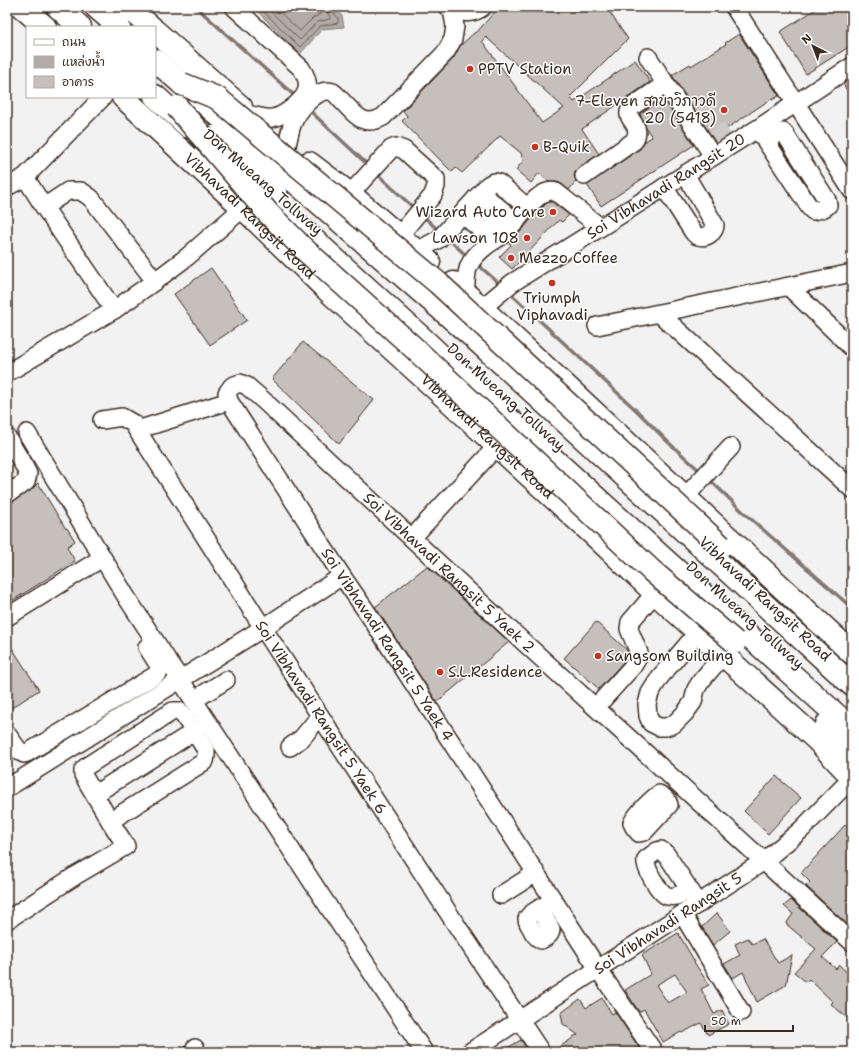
<svg xmlns="http://www.w3.org/2000/svg" width="859" height="1059" viewBox="0 0 859 1059" font-family="'Shantell Sans','Playpen Sans Thai',sans-serif">
<style>
.water{fill:#b2aba7;stroke:#827770}
.lines{fill:none;stroke-linecap:round;stroke-linejoin:round}
.shore{stroke:#6b5e55;stroke-width:1}
.stream{stroke:#827770;stroke-width:3.5}
.building{fill:#c6c0bd;stroke:#3b2a1e;fill-rule:evenodd}
.minor-tunnel{stroke:#cecac8;stroke-width:17;stroke-dasharray:17 8;stroke-linecap:butt}
.minor-casing{stroke:#3b2a1e;stroke-width:20}
.major-casing{stroke:#3b2a1e;stroke-width:25}
.highway-casing{stroke:#3b2a1e;stroke-width:25}
.minor{stroke:#fff;stroke-width:17}
.major{stroke:#fff;stroke-width:22}
.highway{stroke:#fff;stroke-width:22}
.highway-bridge-casing{stroke:#3b2a1e;stroke-width:25;stroke-linecap:butt}
.highway-bridge{stroke:#fff;stroke-width:22}
.poi-dot{fill:#c8321e;stroke:#fff;stroke-width:1.5}
.labels{text-anchor:middle;stroke-width:3;stroke-linejoin:round;paint-order:stroke}
.poi-label{font-size:15px;fill:#3b2a1e;stroke:#fff;text-anchor:start}
.street-label{font-size:15px;fill:#3b2a1e;stroke:#fff}
</style>
<rect width="100%" height="100%" fill="#f3f2f2"/>
<filter id="ink" filterUnits="userSpaceOnUse"><feTurbulence type="fractalNoise" baseFrequency=".025" numOctaves="2"/><feDisplacementMap in="SourceGraphic" scale="8" xChannelSelector="R" yChannelSelector="G"/><feConvolveMatrix kernelMatrix="1 2 1 2 8 2 1 2 1" color-interpolation-filters="sRGB"/></filter>
<g filter="url(#ink)">
<path class="water" d="M253 7H334L342 16 344 27 322 29 300 54Z"/>
<g class="lines">
<path class="shore" d="M259 7 300 47 320 26 338 23V18L332 11 331 7
M266 7 300 40 317 22 330 19V17L327 12 326 7
M274 7 300 31 313 18 320 14V7"/>
<path class="stream" d="M196 7 296 97
M308 109 369 166
M376 173 416 210
M422 215 439 231
M447 238 469 258
M476 263 501 285
M509 292 637 411 668 442 701 472
M709 479 742 511 852 608"/>
</g>
<path class="building" d="M499 7H606L628 39 570 97 574 102 635 60 650 82 582 129 599 154 578 168 575 171 574 176 576 181 569 190 562 184 557 182H549L539 173 531 183 516 170 523 161 521 153 500 136 462 173 456 168 452 172 402 121 407 116 403 111 453 59 460 46 475 32 476 33ZM486 37 564 108 542 123 482 41Z
M819 7H852V45L806 74 780 32Z
M739 34 779 96 772 100 771 99 723 131 724 133 714 140 672 75 690 64 691 66 726 44 725 43Z
M852 78V98L843 84Z
M663 98 694 145 601 206 587 185 640 149 645 141 652 137 646 128 644 121 640 114Z
M551 202H552L569 215 562 222 559 220 524 257 512 269 499 257 511 245 509 243 523 229 537 212 547 203Z
M211 268 247 320 210 345 174 294Z
M303 342 374 400 339 444 272 379Z
M38 483 66 529 67 528 75 541 67 547 75 561 7 604V504L12 502 31 490Z
M427 566 509 642 437 702 375 607Z
M596 622 627 650 628 653 625 660 599 689 564 658Z
M7 640 39 690 7 711Z
M776 776 801 798 768 834 744 811Z
M845 825 852 831 851 928 806 886 810 882 801 873Z
M791 900 837 942 822 957 836 969 839 965 852 977V1022L831 1004 833 1002 809 979 806 982 794 972 816 949 786 924 793 914 784 906Z
M717 913 730 931 713 945 702 927Z
M678 933 695 962H694L709 985 701 989 714 1014 722 1010 729 1024 708 1035 701 1023 682 1033 681 1032 663 1042 644 1009 639 1012 625 990 651 974 642 955ZM675 974 687 992 668 1003 656 985Z
M748 938 752 944 763 939 778 963 792 955 786 985 757 1002 743 972 733 978 724 964 740 955 735 944Z
M602 998 612 1014 615 1012 642 1052H552L573 1038 572 1037 578 1035 563 1024 561 1013 580 999 586 1008Z
M521 1040 529 1052H500Z"/>
<g class="lines">
<path class="minor-tunnel" d="M703 106 729 147"/>
<defs>
<g id="minor">
<path d="M234 7 301 68C305 74 309 81 307 89 305 100 283 117 272 118 266 119 257 116 251 115"/>
<path d="M734 7 852 191"/>
<path d="M452 10C465 13 472 15 483 7"/>
<path d="M648 57 713 156"/>
<path d="M103 97 25 177 44 207 114 310"/>
<path d="M780 132H783L785 134 827 200 828 205C825 209 818 210 813 211L810 208 761 134C769 141 772 137 780 132Z"/>
<path d="M287 146C288 139 290 132 292 125 297 112 317 86 333 92 336 94 339 98 342 101 355 114 363 128 383 117L446 52 453 39 455 26 452 10 448 7"/>
<path d="M584 176 634 141C645 122 619 119 633 106L665 84"/>
<path d="M7 187 25 177"/>
<path d="M664 187 693 232C695 234 696 236 698 236 706 239 715 232 715 225L685 174"/>
<path d="M350 194 391 149 396 147 404 150 436 179V186L433 195 399 236"/>
<path d="M476 198 481 196 486 197 516 222"/>
<path d="M44 207 68 191H81L91 198 155 281"/>
<path d="M466 209 470 207 475 208 505 233"/>
<path d="M457 219 464 217 467 218 493 240"/>
<path d="M417 251 439 239 488 185C492 182 496 181 500 184L528 208"/>
<path d="M789 287 852 348"/>
<path d="M465 293C466 287 466 271 469 266 473 256 486 245 495 240 498 238 502 236 505 233 518 223 537 186 556 192L600 227"/>
<path id="s1" d="M482 308 512 283 757 129 852 66"/>
<path d="M660 314 852 489"/>
<path d="M597 326 852 273"/>
<path d="M7 373 114 310 155 281 187 257 243 208"/>
<path id="s2" d="M229 401 227 393 232 386 240 383 247 386 263 400 517 636 641 749 852 942"/>
<path id="s3" d="M102 420 122 417 134 424 137 430 263 628 457 926 541 1052"/>
<path id="s4" d="M137 430 229 401 342 576 369 615 598 969 654 1052"/>
<path d="M27 433 127 598 318 891 424 1052"/>
<path d="M7 437 24 466 28 474 26 482 7 494"/>
<path d="M685 497 731 447"/>
<path d="M412 538 497 446"/>
<path d="M7 617 102 558"/>
<path d="M698 632 660 677 650 693 647 704 648 716 651 723 659 727H666L674 724 685 713 693 702 696 689 701 681 723 655"/>
<path d="M194 700 226 680"/>
<path d="M596 707 633 666 637 659 639 653 629 629 630 622 655 593"/>
<path d="M7 734 20 752 24 754 27 753 154 676 159 672V666L147 647"/>
<path d="M290 747 302 738 320 716"/>
<path d="M7 788 263 628 342 576"/>
<path d="M95 794 195 731"/>
<path d="M659 794C663 796 668 800 669 805L644 832 639 833 634 827 632 823C637 814 650 800 659 794Z"/>
<path d="M690 890C684 893 676 898 668 896 660 895 644 867 646 859L657 851 661 850 666 854 699 904"/>
<path d="M501 895 536 873"/>
<path d="M540 909 551 929C551 935 546 938 541 940 536 937 533 933 531 928 529 925 527 922 527 919 528 913 548 904 554 901"/>
<path d="M683 915 741 1012"/>
<path d="M7 920 75 876 126 846 110 821 83 775V770L87 766 173 711H179L184 716 206 750V756L205 761 199 765 110 821"/>
<path d="M195 1048 197 1052"/>
<path id="s5" d="M470 1052 764 861 801 830 852 778"/>
</g>
<g id="major">
<path d="M22 7 45 27"/>
<path d="M128 7 151 27"/>
<path d="M155 31 241 107"/>
<path id="s6" d="M123 97 243 208 325 288 458 409 497 446 596 537 655 593 816 739 852 777"/>
<path d="M309 163 350 194 429 262"/>
<path d="M454 283 565 385 852 653"/>
</g>
<path id="highway" d="M58 7 80 27
M96 7 119 27
M155 60 473 337 852 685
M155 96 189 127
M212 137 276 194
M258 189 423 339 487 399 852 729
M441 374 458 409
M827 724 852 748"/>
</defs>
<use href="#minor" class="minor-casing"/>
<use href="#major" class="major-casing"/>
<use href="#highway" class="highway-casing"/>
<use href="#minor" class="minor"/>
<use href="#major" class="major"/>
<use href="#highway" class="highway"/>
<defs>
<path id="highway-bridge" d="M182 84 217 98 438 283 721 546
M177 107 268 213 305 250 414 348 652 571 735 642"/>
</defs>
<use href="#highway-bridge" class="highway-bridge-casing"/>
<use href="#highway-bridge" class="highway-bridge"/>
</g>
</g>
<g class="poi-dot">
<circle cx="470" cy="69" r="4"/>
<circle cx="724" cy="110" r="4"/>
<circle cx="535" cy="147" r="4"/>
<circle cx="553" cy="212" r="4"/>
<circle cx="527" cy="238" r="4"/>
<circle cx="511" cy="258" r="4"/>
<circle cx="552" cy="283" r="4"/>
<circle cx="598" cy="656" r="4"/>
<circle cx="440" cy="672" r="4"/>
</g>
<g class="labels">
<g class="poi-label">
<text x="478" y="74">PPTV Station</text>
<text x="716" y="106" text-anchor="end">7-Eleven สาขาวิภาวดี<tspan x="716" dy="17">20 (5418)</tspan></text>
<text x="543" y="152">B-Quik</text>
<text x="545" y="217" text-anchor="end">Wizard Auto Care</text>
<text x="519" y="243" text-anchor="end">Lawson 108</text>
<text x="519" y="263">Mezzo Coffee</text>
<text x="552" y="303" text-anchor="middle">Triumph<tspan x="552" dy="17">Viphavadi</tspan></text>
<text x="606" y="661">Sangsom Building</text>
<text x="448" y="677">S.L.Residence</text>
</g>
<g class="street-label">
<text transform="translate(263 182) rotate(41)" y="5">Don Mueang Tollway</text>
<text dy="5" stroke="none"><textPath href="#s1" startOffset="221">Soi Vibhavadi Rangsit 20</textPath></text>
<text dy="5" stroke="none"><textPath href="#s6" startOffset="174">Vibhavadi Rangsit Road</textPath></text>
<text transform="translate(506 397) rotate(42)" y="5">Don Mueang Tollway</text>
<text dy="5" stroke="none"><textPath href="#s6" startOffset="498">Vibhavadi Rangsit Road</textPath></text>
<text dy="5" stroke="none"><textPath href="#s2" startOffset="308">Soi Vibhavadi Rangsit 5 Yaek 2</textPath></text>
<text transform="translate(765 599) rotate(43)" y="5">Vibhavadi Rangsit Road</text>
<text transform="translate(745 615) rotate(42)" y="5">Don Mueang Tollway</text>
<text dy="5" stroke="none"><textPath href="#s4" startOffset="387">Soi Vibhavadi Rangsit 5 Yaek 4</textPath></text>
<text dy="5" stroke="none"><textPath href="#s3" startOffset="382">Soi Vibhavadi Rangsit 5 Yaek 6</textPath></text>
<text dy="5" stroke="none"><textPath href="#s5" startOffset="236">Soi Vibhavadi Rangsit 5</textPath></text>
</g>
</g>
<rect width="859" height="1059" fill="none" stroke="#fff" stroke-width="24"/>
<rect x="12" y="12" width="835" height="1035" fill="none" stroke="#3b2a1e" stroke-width="1.5" filter="url(#ink)"/>
<rect x="26" y="26" width="130" height="72" fill="#ffffff" stroke="#b1aaa5"/>
<rect x="34" y="39" width="20" height="6" fill="#ffffff" stroke="#b1aaa5"/>
<text x="62" y="46" font-size="12" fill="#3b2a1e">ถนน</text>
<rect x="34" y="56" width="20" height="12" fill="#b2aba7" stroke="#b1aaa5"/>
<text x="62" y="66" font-size="12" fill="#3b2a1e">แหล่งน้ำ</text>
<rect x="34" y="76" width="20" height="12" fill="#c6c0bd" stroke="#b1aaa5"/>
<text x="62" y="86" font-size="12" fill="#3b2a1e">อาคาร</text>
<g transform="translate(813 46) rotate(318)" stroke="#ffffff" stroke-width="3" paint-order="stroke">
<path d="M0-3L7 15L0 10L-7 15Z" fill="#3b2a1e"/>
<text y="-6" font-size="11" font-weight="bold" text-anchor="middle" fill="#3b2a1e">N</text>
</g>
<path d="M705 1025v6h88v-6" fill="none" stroke="#3b2a1e" stroke-width="2"/>
<text x="711" y="1025" font-size="12" fill="#3b2a1e" stroke="#ffffff" stroke-width="3" paint-order="stroke">50 m</text>
</svg>
